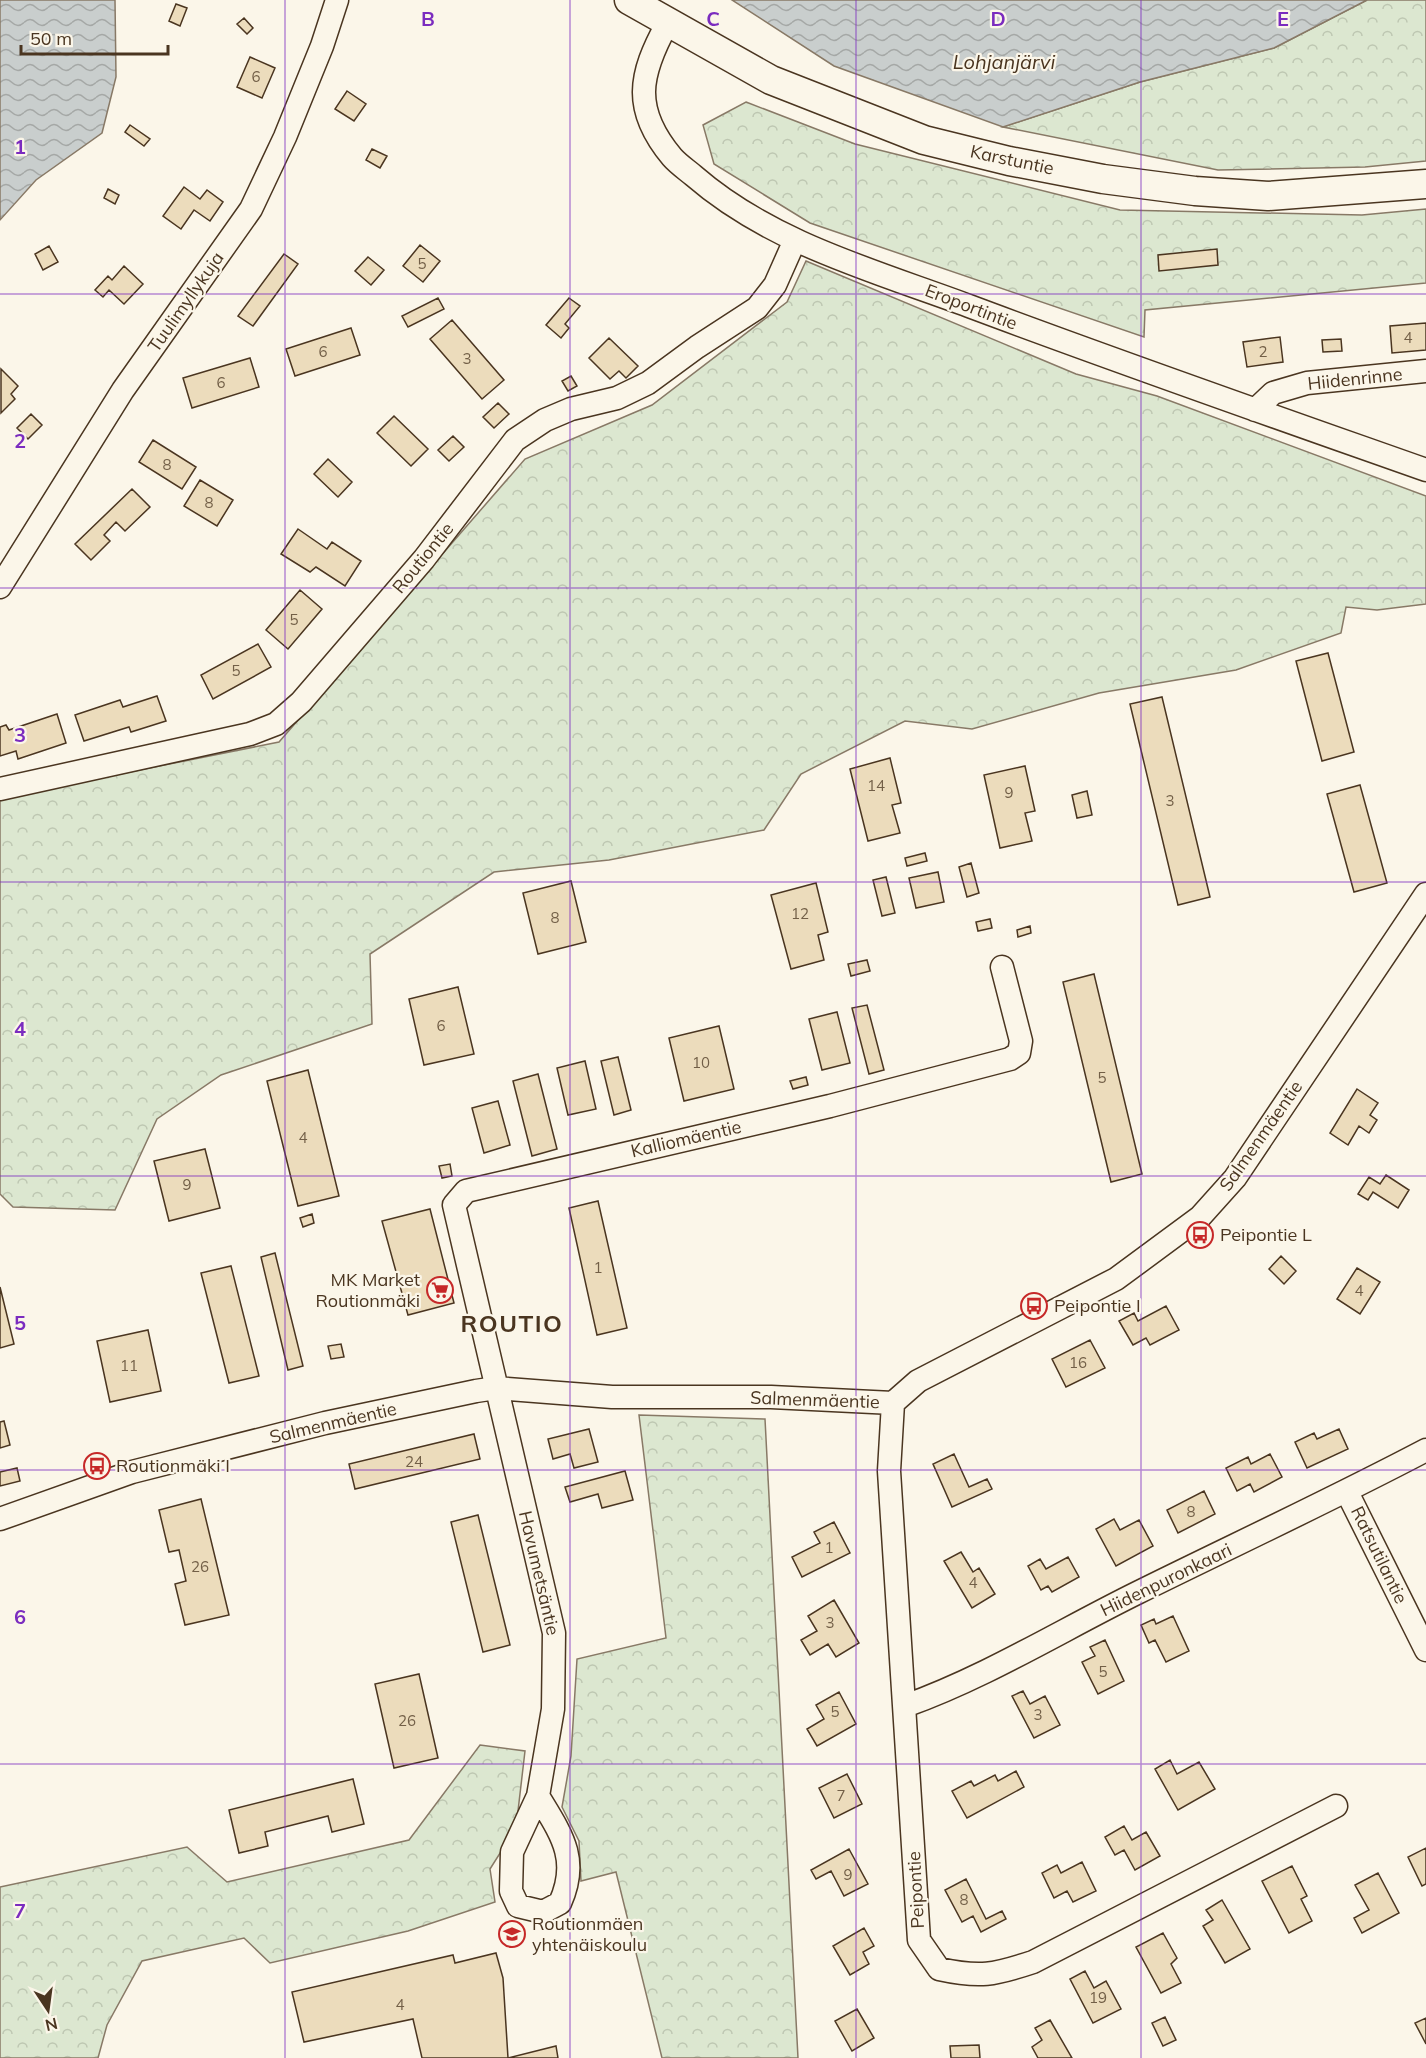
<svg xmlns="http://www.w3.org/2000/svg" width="1426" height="2058" viewBox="0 0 1426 2058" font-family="Mulish,sans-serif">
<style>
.forest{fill:url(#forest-crowns);stroke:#887966;stroke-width:1.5}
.water{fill:url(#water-waves);stroke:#887966;stroke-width:1.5}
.building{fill:#ecdcbc;stroke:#4a3520;stroke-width:1.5}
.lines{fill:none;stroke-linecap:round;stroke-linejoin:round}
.minor-casing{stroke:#4a3520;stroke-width:25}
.major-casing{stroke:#4a3520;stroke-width:31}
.minor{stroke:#fbf6e9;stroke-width:22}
.major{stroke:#fbf6e9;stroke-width:28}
.grid{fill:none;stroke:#7b2cbf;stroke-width:1.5;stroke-opacity:0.55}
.labels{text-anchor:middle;stroke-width:4.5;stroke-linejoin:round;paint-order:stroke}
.number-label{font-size:15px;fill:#725f47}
.street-label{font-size:18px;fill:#4a3520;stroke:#fbf6e9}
.poi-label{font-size:18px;fill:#4a3520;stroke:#fbf6e9;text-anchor:start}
.water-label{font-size:20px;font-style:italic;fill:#4a3520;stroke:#fbf6e9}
.district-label{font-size:24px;font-weight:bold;letter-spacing:1.5px;fill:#4a3520;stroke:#fbf6e9}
.grid-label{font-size:20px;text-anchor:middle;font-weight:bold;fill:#7b2cbf;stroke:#fbf6e9;stroke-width:4.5;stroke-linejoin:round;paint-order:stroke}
</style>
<defs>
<pattern id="forest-crowns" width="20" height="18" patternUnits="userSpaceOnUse" patternTransform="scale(1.5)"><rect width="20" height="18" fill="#dce7d0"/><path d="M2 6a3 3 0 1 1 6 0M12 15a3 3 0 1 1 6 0" fill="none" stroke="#bec7b2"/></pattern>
<pattern id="water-waves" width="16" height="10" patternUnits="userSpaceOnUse" patternTransform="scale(1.5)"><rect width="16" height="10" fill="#c9cecd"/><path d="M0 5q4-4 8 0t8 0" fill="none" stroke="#a5a8a6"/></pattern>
</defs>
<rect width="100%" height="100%" fill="#fbf6e9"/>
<path class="forest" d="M1367 0H1426V161L1365 167 1218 170 1003 127 1140 82 1274 48Z
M746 102 855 144 1120 210 1362 215 1426 209V283L1145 310 1144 337 810 223 714 164 703 125Z
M806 261 1076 374 1157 396 1426 496V604L1377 610 1346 607 1341 633 1236 670 1099 693 972 729 905 721 801 774 764 830 609 860 494 872 370 954 372 1024 221 1075 157 1119 115 1210 13 1207 0 1194V798L279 742 525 459 652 405 787 302Z
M639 1415 765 1419 798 2058H662L616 1872 581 1881 579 1841 562 1807 571 1756 577 1659 666 1638Z
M480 1745 525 1751 516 1828 490 1869 495 1902 408 1931 270 1963 244 1938 142 1961 107 2025 98 2058H0V1887L187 1847 227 1882 409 1840Z"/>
<path class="water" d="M0 0H115L116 77 102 133 36 180 0 220Z
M732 0H1367L1274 48 1140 82 1003 127 834 66Z"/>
<path class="building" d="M176 4 187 8 180 26 169 21Z
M244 18 253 28 247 34 237 24Z
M250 57 275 68 262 98 237 87Z
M347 91 366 104 354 121 335 109Z
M130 125 150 139 144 146 125 132Z
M372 149 387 156 380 168 366 160Z
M184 187 200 199 207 190 223 202 210 221 194 210 181 229 163 216Z
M108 189 119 195 115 204 104 198Z
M420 245 440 261 423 282 403 266Z
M49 246 58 262 43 270 35 254Z
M1217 249 1218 265 1159 271 1158 255Z
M284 254 298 264 253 326 238 316Z
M368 257 384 270 371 285 355 271Z
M124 266 143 284 124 304 109 290 103 297 95 290 108 276 112 280Z
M438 298 444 309 408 327 402 316Z
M569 298 580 306 565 324 569 328 561 338 546 325Z
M452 320 504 380 482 399 430 339Z
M1426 323V350L1392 353 1390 326Z
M351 328 360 355 295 376 286 349Z
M1280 337 1283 362 1247 367 1243 342Z
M609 338 638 366 626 378 619 371 610 379 589 358Z
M1341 339 1342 351 1323 352 1322 340Z
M250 358 259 387 192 408 183 378Z
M1 369 18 386 11 394 15 399 1 413Z
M571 376 577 386 568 391 562 381Z
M498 403 509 414 494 428 483 417Z
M31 414 42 425 28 439 17 428Z
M394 416 428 449 411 466 377 433Z
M453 436 464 447 449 461 438 450Z
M153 440 196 467 182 489 139 462Z
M328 459 352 482 338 497 314 474Z
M200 480 233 500 217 526 184 506Z
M132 489 150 507 125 531 116 522 104 535 110 541 91 560 75 544Z
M298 529 327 549 332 542 361 561 345 586 316 567 310 572 281 554Z
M300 590 322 609 288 649 266 630Z
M258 644 271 667 213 699 201 675Z
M1328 653 1354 752 1322 761 1296 661Z
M157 696 166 721 131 732 129 727 84 741 75 715 120 700 123 707Z
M1162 697 1210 897 1178 905 1130 704Z
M57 714 66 743 18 759 16 751 0 756V727L6 725 9 730Z
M890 758 901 803 892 805 900 833 868 841 850 769Z
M1025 766 1035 811 1025 813 1032 841 1000 848 984 775Z
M1360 785 1387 883 1354 892 1327 794Z
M1087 791 1092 815 1077 818 1072 795Z
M925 853 927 861 907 866 905 858Z
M971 863 979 893 967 897 959 867Z
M938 872 944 902 916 908 909 878Z
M886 877 895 913 882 916 873 880Z
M571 881 586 942 538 954 523 893Z
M816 883 828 932 818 935 824 960 791 969 771 895Z
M990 919 992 928 978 931 976 922Z
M1030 926 1031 933 1018 937 1017 930Z
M867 960 870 971 851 976 848 964Z
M1094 974 1142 1174 1111 1182 1063 982Z
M458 987 474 1054 424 1065 409 999Z
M867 1005 884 1070 869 1074 852 1008Z
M837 1012 850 1063 822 1070 809 1019Z
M719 1026 734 1089 684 1101 669 1038Z
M618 1057 631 1110 614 1115 601 1061Z
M585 1061 596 1109 568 1115 557 1068Z
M308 1070 339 1196 298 1206 267 1081Z
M538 1074 557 1149 532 1156 513 1081Z
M806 1077 808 1085 793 1089 790 1081Z
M1357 1089 1378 1103 1370 1115 1377 1120 1369 1133 1359 1126 1348 1145 1330 1133Z
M498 1101 510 1145 484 1153 472 1108Z
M205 1149 220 1208 169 1221 154 1161Z
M450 1164 452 1176 442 1178 439 1166Z
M1386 1175 1409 1190 1398 1208 1373 1192 1368 1200 1358 1194 1369 1177 1380 1184Z
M598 1201 627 1328 597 1335 569 1208Z
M430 1209 454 1303 408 1315 382 1221Z
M312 1214 314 1223 303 1227 300 1218Z
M275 1253 303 1366 288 1370 261 1257Z
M1281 1256 1296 1271 1284 1284 1269 1269Z
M231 1266 259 1376 229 1383 201 1273Z
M1357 1268 1380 1282 1360 1314 1337 1299Z
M0 1287 14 1344 0 1348Z
M1166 1306 1179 1330 1150 1345 1146 1338 1133 1345 1119 1321 1134 1313 1138 1321Z
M148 1330 161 1391 110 1402 97 1341Z
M1090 1340 1105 1368 1066 1387 1052 1359Z
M341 1344 344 1357 331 1359 328 1346Z
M4 1421 10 1445 0 1448V1422Z
M589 1429 598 1462 574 1468 570 1454 553 1459 548 1439Z
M1339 1429 1348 1449 1307 1468 1295 1442 1314 1433 1317 1439Z
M474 1434 480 1459 355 1489 349 1464Z
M954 1454 969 1487 987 1479 992 1489 952 1507 933 1464Z
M1270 1454 1282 1477 1254 1492 1250 1484 1237 1491 1226 1468 1248 1457 1251 1464Z
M17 1468 20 1481 0 1486V1472Z
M625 1471 633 1500 602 1508 598 1494 570 1502 565 1487Z
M1204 1491 1215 1514 1178 1533 1167 1510Z
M201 1499 229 1615 185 1625 175 1584 186 1581 179 1550 169 1552 159 1510Z
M478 1515 510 1645 483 1652 451 1522Z
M1114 1519 1120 1530 1139 1520 1153 1546 1116 1566 1096 1529Z
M834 1522 850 1553 802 1577 792 1557 820 1543 814 1532Z
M961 1552 973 1572 979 1568 995 1594 972 1608 944 1561Z
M1068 1557 1079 1577 1052 1592 1048 1586 1041 1590 1028 1566 1040 1559 1046 1569Z
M834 1600 859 1643 836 1657 828 1644 810 1655 801 1640 817 1631 808 1616Z
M1173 1616 1189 1651 1166 1662 1155 1640 1149 1643 1141 1625 1154 1619 1156 1624Z
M1105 1640 1124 1681 1098 1694 1082 1662 1095 1656 1090 1647Z
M419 1674 438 1758 394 1768 375 1684Z
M1023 1691 1030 1704 1045 1696 1060 1725 1034 1738 1012 1696Z
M839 1692 856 1724 817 1746 807 1729 824 1719 816 1705Z
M1170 1760 1177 1774 1199 1762 1215 1789 1178 1810 1155 1769Z
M1016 1771 1024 1787 967 1818 952 1791 971 1781 974 1786 995 1775 998 1781Z
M847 1774 862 1804 834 1818 819 1788Z
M353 1779 364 1824 332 1832 328 1816 265 1832 268 1846 239 1853 229 1810Z
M1124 1826 1132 1840 1146 1832 1160 1856 1135 1870 1124 1850 1115 1855 1105 1837Z
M1426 1848V1884L1422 1886 1408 1857Z
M849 1849 868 1884 844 1896 831 1871 816 1879 811 1870Z
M1082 1862 1096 1891 1073 1902 1067 1891 1054 1898 1042 1873 1057 1865 1061 1873Z
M1292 1866 1307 1896 1301 1899 1312 1921 1289 1933 1262 1881Z
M1378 1873 1399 1913 1362 1933 1354 1918 1369 1910 1355 1885Z
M966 1879 986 1919 1002 1911 1006 1919 981 1932 973 1916 962 1922 945 1890Z
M1222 1900 1250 1949 1225 1963 1203 1926 1213 1920 1206 1910Z
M864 1928 874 1946 863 1952 869 1964 850 1975 833 1946Z
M1163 1933 1177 1958 1171 1964 1181 1983 1161 1993 1136 1947Z
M496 1953 503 1978 508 2058H422L413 2019 304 2042 292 1992 453 1955 455 1963Z
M1085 1971 1094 1988 1106 1981 1121 2009 1093 2023 1070 1979Z
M857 2009 874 2038 852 2051 835 2021Z
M1165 2017 1176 2040 1163 2046 1152 2023Z
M1426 2018V2044L1415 2023Z
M1050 2020 1072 2058H1038L1032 2047 1042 2040 1035 2028Z
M979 2045 980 2058H951L950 2046Z
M556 2046 558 2058H508Z"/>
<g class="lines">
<defs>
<path id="minor" d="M667 24C639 75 632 109 672 157 678 164 687 170 694 176 771 243 875 271 969 306 1121 363 1273 416 1426 470
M1255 410 1273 393 1307 383 1426 371
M0 587 123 390 251 209 285 137 322 46 337 0
M0 789 250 734 276 724 301 702 424 559 515 440 545 420 571 409 617 398 648 383 697 347 757 308 775 285 795 240
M893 1403 889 1471 919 1940 939 1969C980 1978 994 1975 1033 1962L1336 1806
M1347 1492 1426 1650
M0 1519 132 1472 325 1423 476 1391 496 1388 612 1397H771L893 1403 918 1381 1116 1279 1200 1217 1235 1178 1426 894
M905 1706C986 1677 1060 1631 1137 1593 1234 1545 1331 1500 1426 1450
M538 1796C561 1834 580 1859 560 1903L543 1912 518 1906 511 1891 512 1852 538 1796 553 1709 554 1633 454 1205 466 1191 830 1106 1010 1059 1019 1053 1021 1041 1002 967"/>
<path id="major" d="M629 0 771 80 924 140 1009 161 1103 179 1195 191 1268 196 1426 184"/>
</defs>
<use href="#minor" class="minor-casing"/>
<use href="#major" class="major-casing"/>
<use href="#minor" class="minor"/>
<use href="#major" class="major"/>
</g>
<path class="grid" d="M285 0V2058M570 0V2058M856 0V2058M1141 0V2058M0 294H1426M0 588H1426M0 882H1426M0 1176H1426M0 1470H1426M0 1764H1426"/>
<defs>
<symbol id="bus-ring" viewBox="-11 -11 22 22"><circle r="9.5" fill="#fbf6e9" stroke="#c62828" stroke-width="1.5"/><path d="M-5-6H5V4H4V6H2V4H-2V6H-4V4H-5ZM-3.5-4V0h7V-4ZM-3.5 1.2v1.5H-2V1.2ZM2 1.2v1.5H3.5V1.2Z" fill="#c62828"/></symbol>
<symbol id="supermarket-ring" viewBox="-11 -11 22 22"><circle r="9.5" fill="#fbf6e9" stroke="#c62828" stroke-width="1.5"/><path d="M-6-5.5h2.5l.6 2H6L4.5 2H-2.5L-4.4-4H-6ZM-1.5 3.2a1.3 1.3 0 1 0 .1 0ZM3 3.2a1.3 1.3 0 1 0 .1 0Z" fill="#c62828"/></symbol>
<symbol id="school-ring" viewBox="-11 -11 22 22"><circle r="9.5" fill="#fbf6e9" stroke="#c62828" stroke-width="1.5"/><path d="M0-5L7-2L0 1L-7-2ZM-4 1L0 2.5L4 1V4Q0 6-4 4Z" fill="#c62828"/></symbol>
</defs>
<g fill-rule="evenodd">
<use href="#bus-ring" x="1185" y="1220" width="30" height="30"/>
<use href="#supermarket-ring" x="425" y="1275" width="30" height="30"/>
<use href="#bus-ring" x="1019" y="1291" width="30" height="30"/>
<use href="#bus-ring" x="82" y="1451" width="30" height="30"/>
<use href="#school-ring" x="497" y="1919" width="30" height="30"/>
</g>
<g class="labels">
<g class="number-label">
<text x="256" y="82">6</text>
<text x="422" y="269">5</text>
<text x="1408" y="343">4</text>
<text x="323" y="357">6</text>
<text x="1263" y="357">2</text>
<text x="467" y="364">3</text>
<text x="221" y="388">6</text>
<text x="167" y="470">8</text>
<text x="209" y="508">8</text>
<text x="294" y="625">5</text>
<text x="236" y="676">5</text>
<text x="876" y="791">14</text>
<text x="1009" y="798">9</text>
<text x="1170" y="806">3</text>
<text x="800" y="919">12</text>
<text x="555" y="923">8</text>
<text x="441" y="1031">6</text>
<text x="701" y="1068">10</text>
<text x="1102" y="1083">5</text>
<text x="303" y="1143">4</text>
<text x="187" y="1190">9</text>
<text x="598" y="1273">1</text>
<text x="1359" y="1296">4</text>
<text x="1078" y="1368">16</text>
<text x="129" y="1371">11</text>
<text x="414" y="1467">24</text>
<text x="1191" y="1517">8</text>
<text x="829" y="1553">1</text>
<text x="200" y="1572">26</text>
<text x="973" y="1588">4</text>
<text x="830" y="1628">3</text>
<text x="1103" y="1677">5</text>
<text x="835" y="1717">5</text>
<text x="1038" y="1720">3</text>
<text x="407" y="1726">26</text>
<text x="841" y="1801">7</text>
<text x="848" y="1880">9</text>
<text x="964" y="1905">8</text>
<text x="1098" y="2003">19</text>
<text x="400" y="2010">4</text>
</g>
<g class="street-label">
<text transform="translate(1012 160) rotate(12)" y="6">Karstuntie</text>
<text transform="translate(186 302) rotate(-55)" y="6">Tuulimyllykuja</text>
<text transform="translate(971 307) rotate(21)" y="6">Eroportintie</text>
<text transform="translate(1355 379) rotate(-6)" y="6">Hiidenrinne</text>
<text transform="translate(423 558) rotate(-51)" y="6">Routiontie</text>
<text transform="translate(1261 1136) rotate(-55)" y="6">Salmenmäentie</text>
<text transform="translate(686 1139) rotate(-13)" y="6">Kalliomäentie</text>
<text transform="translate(815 1400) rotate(2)" y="6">Salmenmäentie</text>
<text transform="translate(333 1423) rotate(-13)" y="6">Salmenmäentie</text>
<text transform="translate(1379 1555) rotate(64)" y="6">Ratsutilantie</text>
<text transform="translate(539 1573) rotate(77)" y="6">Havumetsäntie</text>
<text transform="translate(1166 1580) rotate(-26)" y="6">Hiidenpuronkaari</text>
<text transform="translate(916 1890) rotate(-93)" y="6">Peipontie</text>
</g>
<g class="poi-label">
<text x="1220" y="1241">Peipontie L</text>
<text x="420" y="1286" text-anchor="end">MK Market<tspan x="420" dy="21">Routionmäki</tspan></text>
<text x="1054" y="1312">Peipontie I</text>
<text x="116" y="1472">Routionmäki I</text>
<text x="532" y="1930">Routionmäen<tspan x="532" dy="21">yhtenäiskoulu</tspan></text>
</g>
<g class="water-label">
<text x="1004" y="69">Lohjanjärvi</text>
</g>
<g class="district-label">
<text x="512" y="1332">ROUTIO</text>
</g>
</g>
<g class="grid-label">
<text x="428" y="26">B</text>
<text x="713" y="26">C</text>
<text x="998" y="26">D</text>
<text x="1283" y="26">E</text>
<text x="20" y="154">1</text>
<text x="20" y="448">2</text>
<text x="20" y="742">3</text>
<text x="20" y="1036">4</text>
<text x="20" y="1330">5</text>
<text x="20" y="1624">6</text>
<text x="20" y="1918">7</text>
</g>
<g transform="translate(48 2010) rotate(167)" stroke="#fbf6e9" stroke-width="4.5" paint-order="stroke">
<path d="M0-4.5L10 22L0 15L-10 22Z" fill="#4a3520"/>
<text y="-9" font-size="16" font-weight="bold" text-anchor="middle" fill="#4a3520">N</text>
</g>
<path d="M21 45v9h147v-9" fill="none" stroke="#4a3520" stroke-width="3"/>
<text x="30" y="45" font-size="18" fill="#4a3520" stroke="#fbf6e9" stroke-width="4.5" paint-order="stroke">50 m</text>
</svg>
